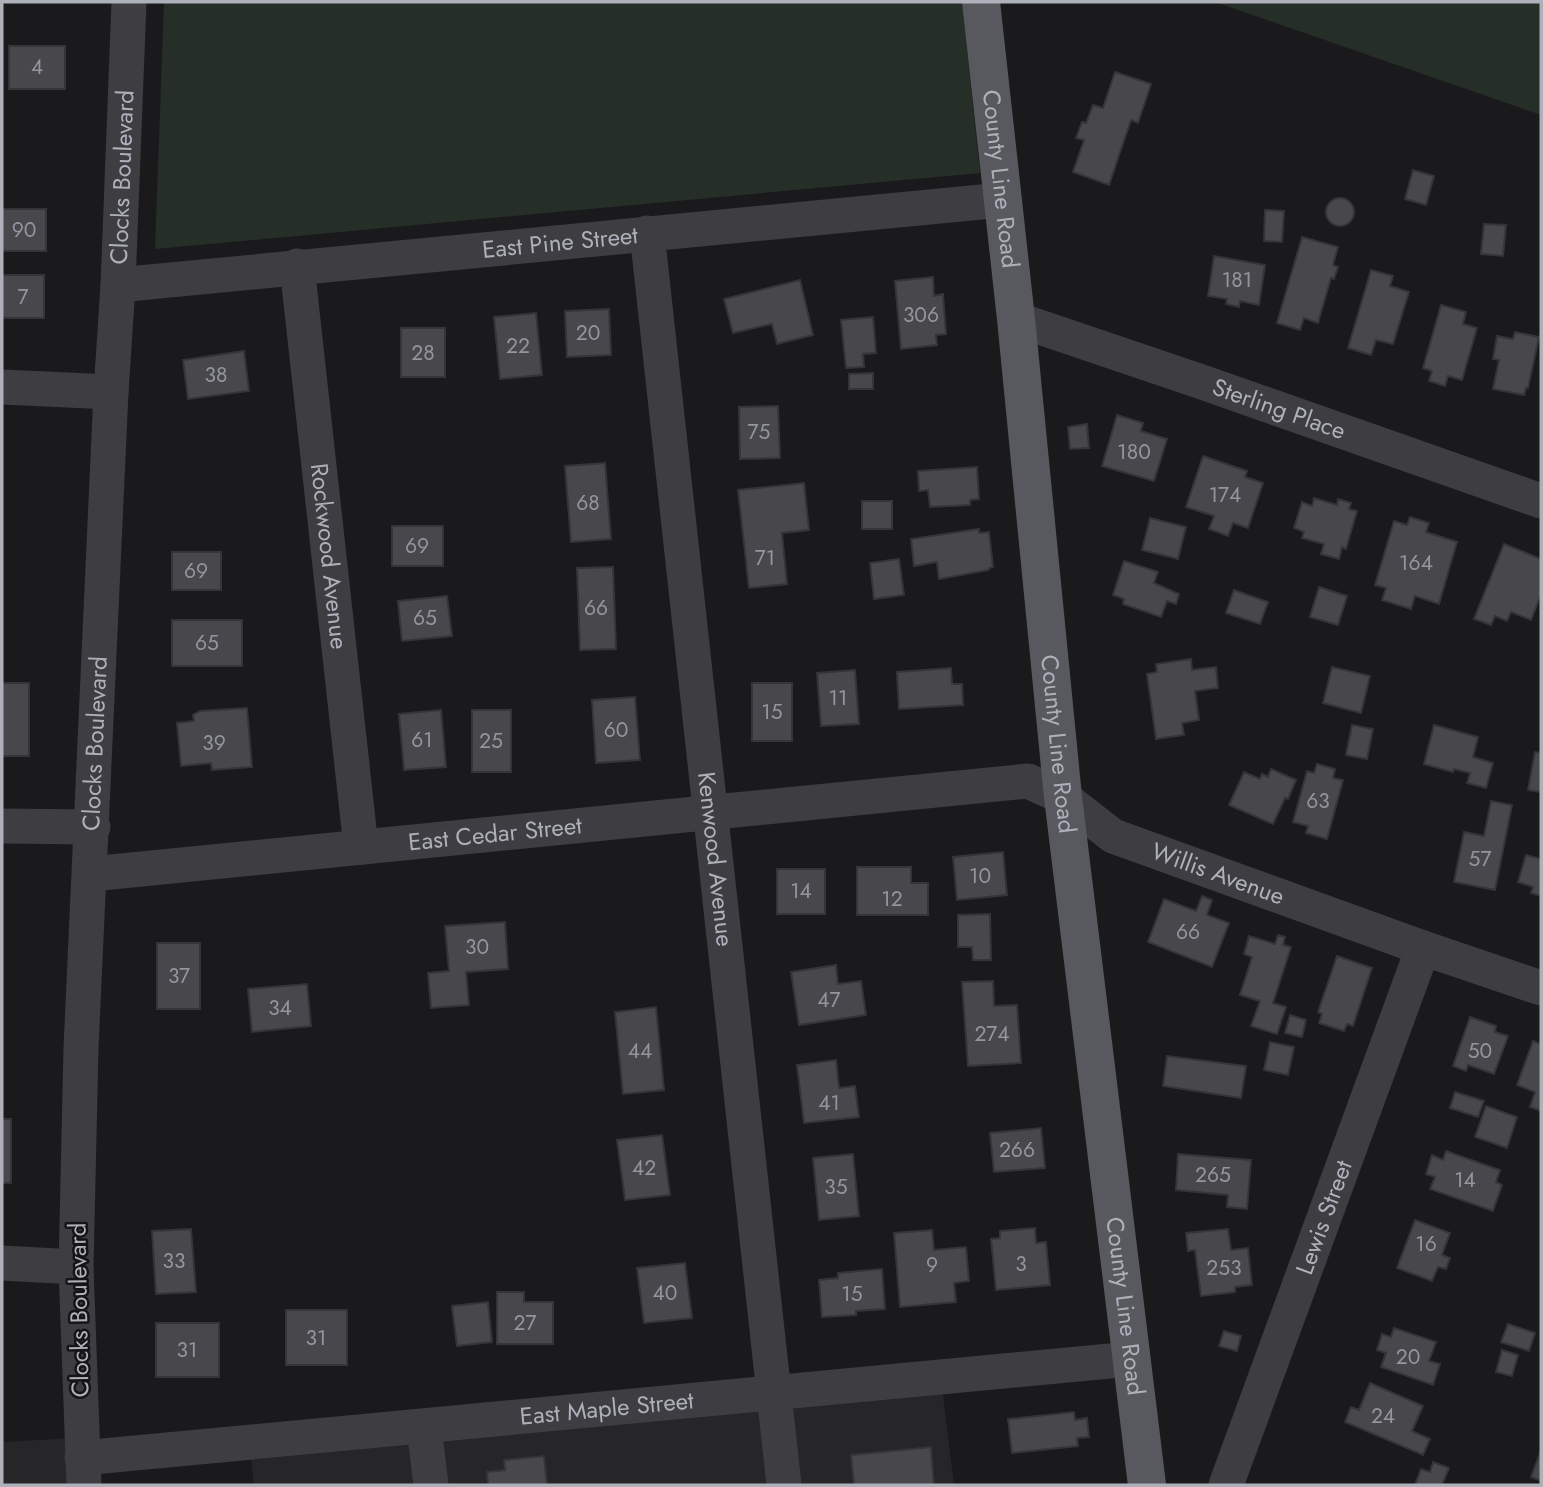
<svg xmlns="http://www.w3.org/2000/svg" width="1543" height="1487" viewBox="0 0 1543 1487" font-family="Jost,sans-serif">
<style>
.built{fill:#262629}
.green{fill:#262e28}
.building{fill:#47474c;stroke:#353438;stroke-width:2}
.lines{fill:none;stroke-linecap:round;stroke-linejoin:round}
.minor{stroke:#3d3d42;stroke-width:35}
.major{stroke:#58585f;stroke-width:38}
.labels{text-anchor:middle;stroke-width:5;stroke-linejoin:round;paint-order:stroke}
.number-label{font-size:21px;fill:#94969e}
.street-label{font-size:24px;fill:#aeb0ba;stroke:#151517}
</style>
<rect width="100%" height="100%" fill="#1a1a1c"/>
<path class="built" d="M939 1363 954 1485H254L248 1433Z
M95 1437 100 1485H2V1442Z"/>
<path class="green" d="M164 2H962L980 173 155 249Z
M1215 2H1541V115Z"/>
<path class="building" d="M9 46H65V89H9Z
M1115 72 1151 84 1138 123 1131 120 1109 185 1073 172 1084 140 1076 138 1082 122 1086 123 1093 105 1103 108Z
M1413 170 1434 176 1426 205 1405 199Z
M1326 212a14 14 0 1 1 28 0a14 14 0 1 1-28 0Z
M2 209H46V251H2Z
M1265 210 1284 211 1282 242 1264 241Z
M1484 224 1506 225 1503 256 1481 254Z
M1302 237 1338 247 1333 265 1338 267 1334 279 1331 278 1318 323 1304 318 1300 330 1277 323Z
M1214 256 1265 265 1259 305 1240 301 1239 307 1226 304 1227 299 1208 296Z
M1371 270 1393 276 1390 286 1409 292 1393 344 1376 340 1371 355 1348 348Z
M2 275H44V318H2Z
M933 277 934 296 943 294 946 334 936 335 937 345 901 349 895 281Z
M800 280 813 335 777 344 772 324 733 333 724 299Z
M1441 305 1466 312 1463 324 1477 328 1462 380 1448 376 1445 386 1429 381 1432 371 1423 368Z
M609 309 611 355 567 357 565 311Z
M536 313 542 375 500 379 494 317Z
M873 317 876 353 863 354 864 367 846 368 841 320Z
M401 328H445V377H401Z
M1515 332 1539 337 1528 388H1526L1524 395 1493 389 1499 360 1493 359 1497 336 1513 339Z
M244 351 249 391 188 399 183 360Z
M873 373V389H849V374Z
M778 406 780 458 740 459 739 407Z
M1117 415 1143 423 1141 431 1167 439 1154 481 1102 466Z
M1087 424 1089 448 1070 449 1068 427Z
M1203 456 1247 471 1245 477 1263 483 1248 528 1233 523 1228 536 1209 529 1214 516 1186 507Z
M605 463 611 539 571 542 565 466Z
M977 467 979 499 970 500V505L930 507 928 490 919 491 918 471Z
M804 483 809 530 782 533 787 584 749 588 738 490Z
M1314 498 1337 505 1338 499 1351 503 1349 509 1357 511 1346 549 1342 547 1339 559 1321 554 1324 544 1302 538 1304 532 1294 528 1302 502 1312 506Z
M862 501H892V529H862Z
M1410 517 1429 523 1426 532 1457 542 1439 604 1415 596 1411 609 1382 600 1386 588 1375 585 1394 521 1407 525Z
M1150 518 1186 527 1178 559 1142 550Z
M392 526H443V566H392Z
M979 529V533L989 532 993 567 989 568V570L939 579 937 562 914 566 911 539Z
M1504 544 1541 559V595L1531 620 1511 612 1507 621 1495 616 1491 625 1474 619Z
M172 552H221V590H172Z
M899 559 904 595 874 599 870 563Z
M1124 561 1158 572 1154 583 1179 594 1176 604 1167 601 1161 617 1123 604 1124 599 1113 595Z
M613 567 616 649 580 650 577 568Z
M1319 587 1347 596 1338 625 1310 617Z
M1234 590 1268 602 1260 624 1226 613Z
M447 596 452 636 402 641 398 601Z
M172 620H242V666H172Z
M1191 659 1192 670 1216 667 1218 688 1195 691 1199 720 1182 723 1184 735 1156 739 1147 674 1157 672 1156 664Z
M1332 667 1370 676 1361 713 1323 703Z
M951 668 952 684H962L963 705 899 709 897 672Z
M855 670 859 724 821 726 817 673Z
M2 683H29V756H2Z
M752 683H792V741H752Z
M635 697 640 760 596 763 592 700Z
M247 708 252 767 212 770 211 763 181 766 177 723 194 721 193 715 200 711Z
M441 710 446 767 404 770 399 714Z
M472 710H511V772H472Z
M1352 725 1373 729 1367 759 1346 755Z
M1434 725 1478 737 1473 757 1493 763 1486 788 1467 783 1470 773 1454 769 1453 772 1424 764Z
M1535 752 1541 753V792L1528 790Z
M1317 764 1335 769 1333 778 1343 780 1327 839 1306 833 1308 826 1293 822 1307 771 1314 773Z
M1271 769 1296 780 1288 799 1285 798 1273 824 1229 805 1244 772 1260 779 1262 774 1268 777Z
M1491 801 1512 805 1495 890 1454 882 1464 832 1484 836Z
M1003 852 1007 895 957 900 953 857Z
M1526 855 1541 859V857V896L1531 893 1533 887 1518 882Z
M857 867H911V883H928V915H857Z
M777 869H825V914H777Z
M1202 896 1212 900 1207 915 1229 923 1212 967 1148 942 1164 899 1196 911Z
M990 914 991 960H973L972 947H958V915Z
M505 922 508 969 466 972 469 1005 431 1008 428 973 449 971 445 926Z
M1278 935 1285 937 1283 945 1291 947 1273 1003 1286 1007 1277 1034 1251 1026 1260 1001 1240 995 1252 957 1244 954 1249 936 1275 944Z
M157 943H200V1009H157Z
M1337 956 1372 968 1353 1026 1347 1024 1344 1031 1319 1023 1322 1014 1318 1012Z
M836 965 838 984 861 981 866 1015 799 1025 791 972Z
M993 981 994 1006 1017 1005 1021 1063 968 1066 962 982Z
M307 984 311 1026 252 1032 248 989Z
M656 1007 664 1090 623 1094 615 1012Z
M1290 1015 1306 1020 1302 1037 1285 1033Z
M1470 1017 1496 1026 1495 1032 1508 1036 1494 1074 1468 1065 1466 1071 1453 1066Z
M1533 1041 1541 1044V1111L1530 1107 1535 1092 1517 1085Z
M1270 1042 1294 1047 1288 1075 1264 1070Z
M1167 1056 1246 1066 1241 1098 1163 1086Z
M836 1060 839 1088 855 1086 859 1117 804 1123 797 1065Z
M1455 1092 1484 1101 1478 1117 1450 1108Z
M1486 1106 1517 1117 1507 1148 1475 1137Z
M2 1119H11V1183H2Z
M1041 1128 1045 1168 994 1172 990 1133Z
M662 1135 670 1195 625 1200 617 1140Z
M1446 1151 1500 1170 1496 1182 1502 1185 1493 1211 1430 1189 1435 1177 1426 1174 1432 1155 1443 1160Z
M853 1154 859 1216 819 1220 813 1158Z
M1178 1154 1251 1160 1247 1209 1227 1207 1228 1195 1176 1190Z
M1415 1220 1450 1233 1442 1255 1450 1258 1446 1269 1438 1267 1432 1281 1397 1268Z
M1035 1228 1036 1243 1046 1242 1050 1285 996 1290 991 1239 1000 1238V1231Z
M191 1229 196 1292 156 1294 152 1231Z
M1228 1229 1231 1250 1248 1248 1252 1285 1235 1287V1292L1201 1296 1195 1250 1188 1251 1186 1233Z
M932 1230 934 1250 966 1247 969 1281 954 1283 956 1302 900 1307 894 1233Z
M685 1263 692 1318 644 1323 637 1268Z
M882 1269 885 1309 856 1311V1315L822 1317 819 1280 838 1278V1273Z
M497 1292H524V1302H553V1344H497Z
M488 1302 492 1342 457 1346 452 1306Z
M286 1310H347V1365H286Z
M156 1323H219V1377H156Z
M1508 1324 1535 1333 1529 1351 1501 1342Z
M1394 1328 1436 1342 1429 1361 1440 1364 1433 1385 1381 1367 1386 1353 1377 1350 1382 1334 1391 1337Z
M1224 1331 1241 1336 1237 1351 1219 1346Z
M1502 1350 1518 1355 1512 1376 1496 1372Z
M1370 1383 1423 1406 1412 1431 1430 1439 1423 1455 1345 1422 1351 1407 1359 1410Z
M1074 1412 1075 1420 1087 1418 1089 1437 1077 1438 1078 1446 1012 1453 1008 1419Z
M931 1447 934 1485H854L851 1455Z
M1541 1450V1481L1531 1477Z
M544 1456 547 1485H488L487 1472 505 1470 504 1460Z
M1433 1462 1449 1468 1442 1485H1415L1421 1469 1430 1472Z"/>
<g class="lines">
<g class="minor">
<path id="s1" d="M647 233 784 1485"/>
<path id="s2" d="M297 266 361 847"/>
<path id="s3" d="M118 285 1002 200"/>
<path id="s4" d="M1016 319 1199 381 1541 501"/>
<path d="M2 387 111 392"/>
<path d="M2 826 93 827"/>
<path id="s5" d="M91 874 1028 781 1063 797 1113 836 1423 948 1541 988"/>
<path d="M2 1263 76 1267"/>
<path d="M424 1427 431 1485"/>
<path id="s6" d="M82 1458 1131 1359"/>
<path id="s7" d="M84 1485 76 1267 81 1048 111 392 118 285 129 2"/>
<path id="s8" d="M1226 1485 1423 948"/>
</g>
<path class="major" id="s9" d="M981 2 1016 319 1063 797 1147 1485"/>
</g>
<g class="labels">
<g class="number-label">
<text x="37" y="74">4</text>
<text x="24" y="237">90</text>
<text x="1237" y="287">181</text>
<text x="23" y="304">7</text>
<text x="921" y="322">306</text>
<text x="588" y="340">20</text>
<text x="518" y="353">22</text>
<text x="423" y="360">28</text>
<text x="216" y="382">38</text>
<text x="759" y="439">75</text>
<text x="1134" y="459">180</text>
<text x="1225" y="502">174</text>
<text x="588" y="510">68</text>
<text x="417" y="553">69</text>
<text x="765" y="565">71</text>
<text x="1416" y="570">164</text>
<text x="196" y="578">69</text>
<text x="596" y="615">66</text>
<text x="425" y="625">65</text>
<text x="207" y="650">65</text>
<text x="838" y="705">11</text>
<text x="772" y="719">15</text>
<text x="616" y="737">60</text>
<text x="422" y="747">61</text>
<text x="491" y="748">25</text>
<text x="214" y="750">39</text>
<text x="1318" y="808">63</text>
<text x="1480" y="866">57</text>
<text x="980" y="883">10</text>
<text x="801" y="898">14</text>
<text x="892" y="906">12</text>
<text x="1188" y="939">66</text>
<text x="477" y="954">30</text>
<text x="179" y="983">37</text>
<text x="829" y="1007">47</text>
<text x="280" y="1015">34</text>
<text x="992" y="1041">274</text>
<text x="640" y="1058">44</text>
<text x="1480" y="1058">50</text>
<text x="829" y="1110">41</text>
<text x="1017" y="1157">266</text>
<text x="644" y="1175">42</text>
<text x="1213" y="1182">265</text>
<text x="1465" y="1187">14</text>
<text x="836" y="1194">35</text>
<text x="1426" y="1251">16</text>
<text x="174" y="1268">33</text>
<text x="1021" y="1271">3</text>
<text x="932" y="1272">9</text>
<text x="1224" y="1275">253</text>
<text x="665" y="1300">40</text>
<text x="852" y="1301">15</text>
<text x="525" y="1330">27</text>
<text x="316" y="1345">31</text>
<text x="187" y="1357">31</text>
<text x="1408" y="1364">20</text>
<text x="1383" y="1423">24</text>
</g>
<g class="street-label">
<text dy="8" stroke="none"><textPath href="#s7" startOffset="1309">Clocks Boulevard</textPath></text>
<text dy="8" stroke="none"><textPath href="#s9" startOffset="178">County Line Road</textPath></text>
<text dy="8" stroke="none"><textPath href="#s3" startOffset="444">East Pine Street</textPath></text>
<text dy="8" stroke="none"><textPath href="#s4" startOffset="278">Sterling Place</textPath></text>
<text dy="8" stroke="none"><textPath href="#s2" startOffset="292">Rockwood Avenue</textPath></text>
<text dy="8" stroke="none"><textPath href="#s7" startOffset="742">Clocks Boulevard</textPath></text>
<text dy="8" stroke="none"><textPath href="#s9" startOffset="746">County Line Road</textPath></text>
<text dy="8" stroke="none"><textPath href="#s5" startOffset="406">East Cedar Street</textPath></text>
<text dy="8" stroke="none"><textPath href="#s1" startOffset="630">Kenwood Avenue</textPath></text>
<text dy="8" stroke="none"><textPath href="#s5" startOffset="1155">Willis Avenue</textPath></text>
<text dy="8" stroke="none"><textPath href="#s8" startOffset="285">Lewis Street</textPath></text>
<text dy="8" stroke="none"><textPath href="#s9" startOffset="1312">County Line Road</textPath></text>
<text transform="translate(79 1310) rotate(-91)" y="8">Clocks Boulevard</text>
<text dy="8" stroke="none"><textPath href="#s6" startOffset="527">East Maple Street</textPath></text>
</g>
</g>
<rect width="1543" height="1487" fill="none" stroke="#aeb0ba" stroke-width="7"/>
</svg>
